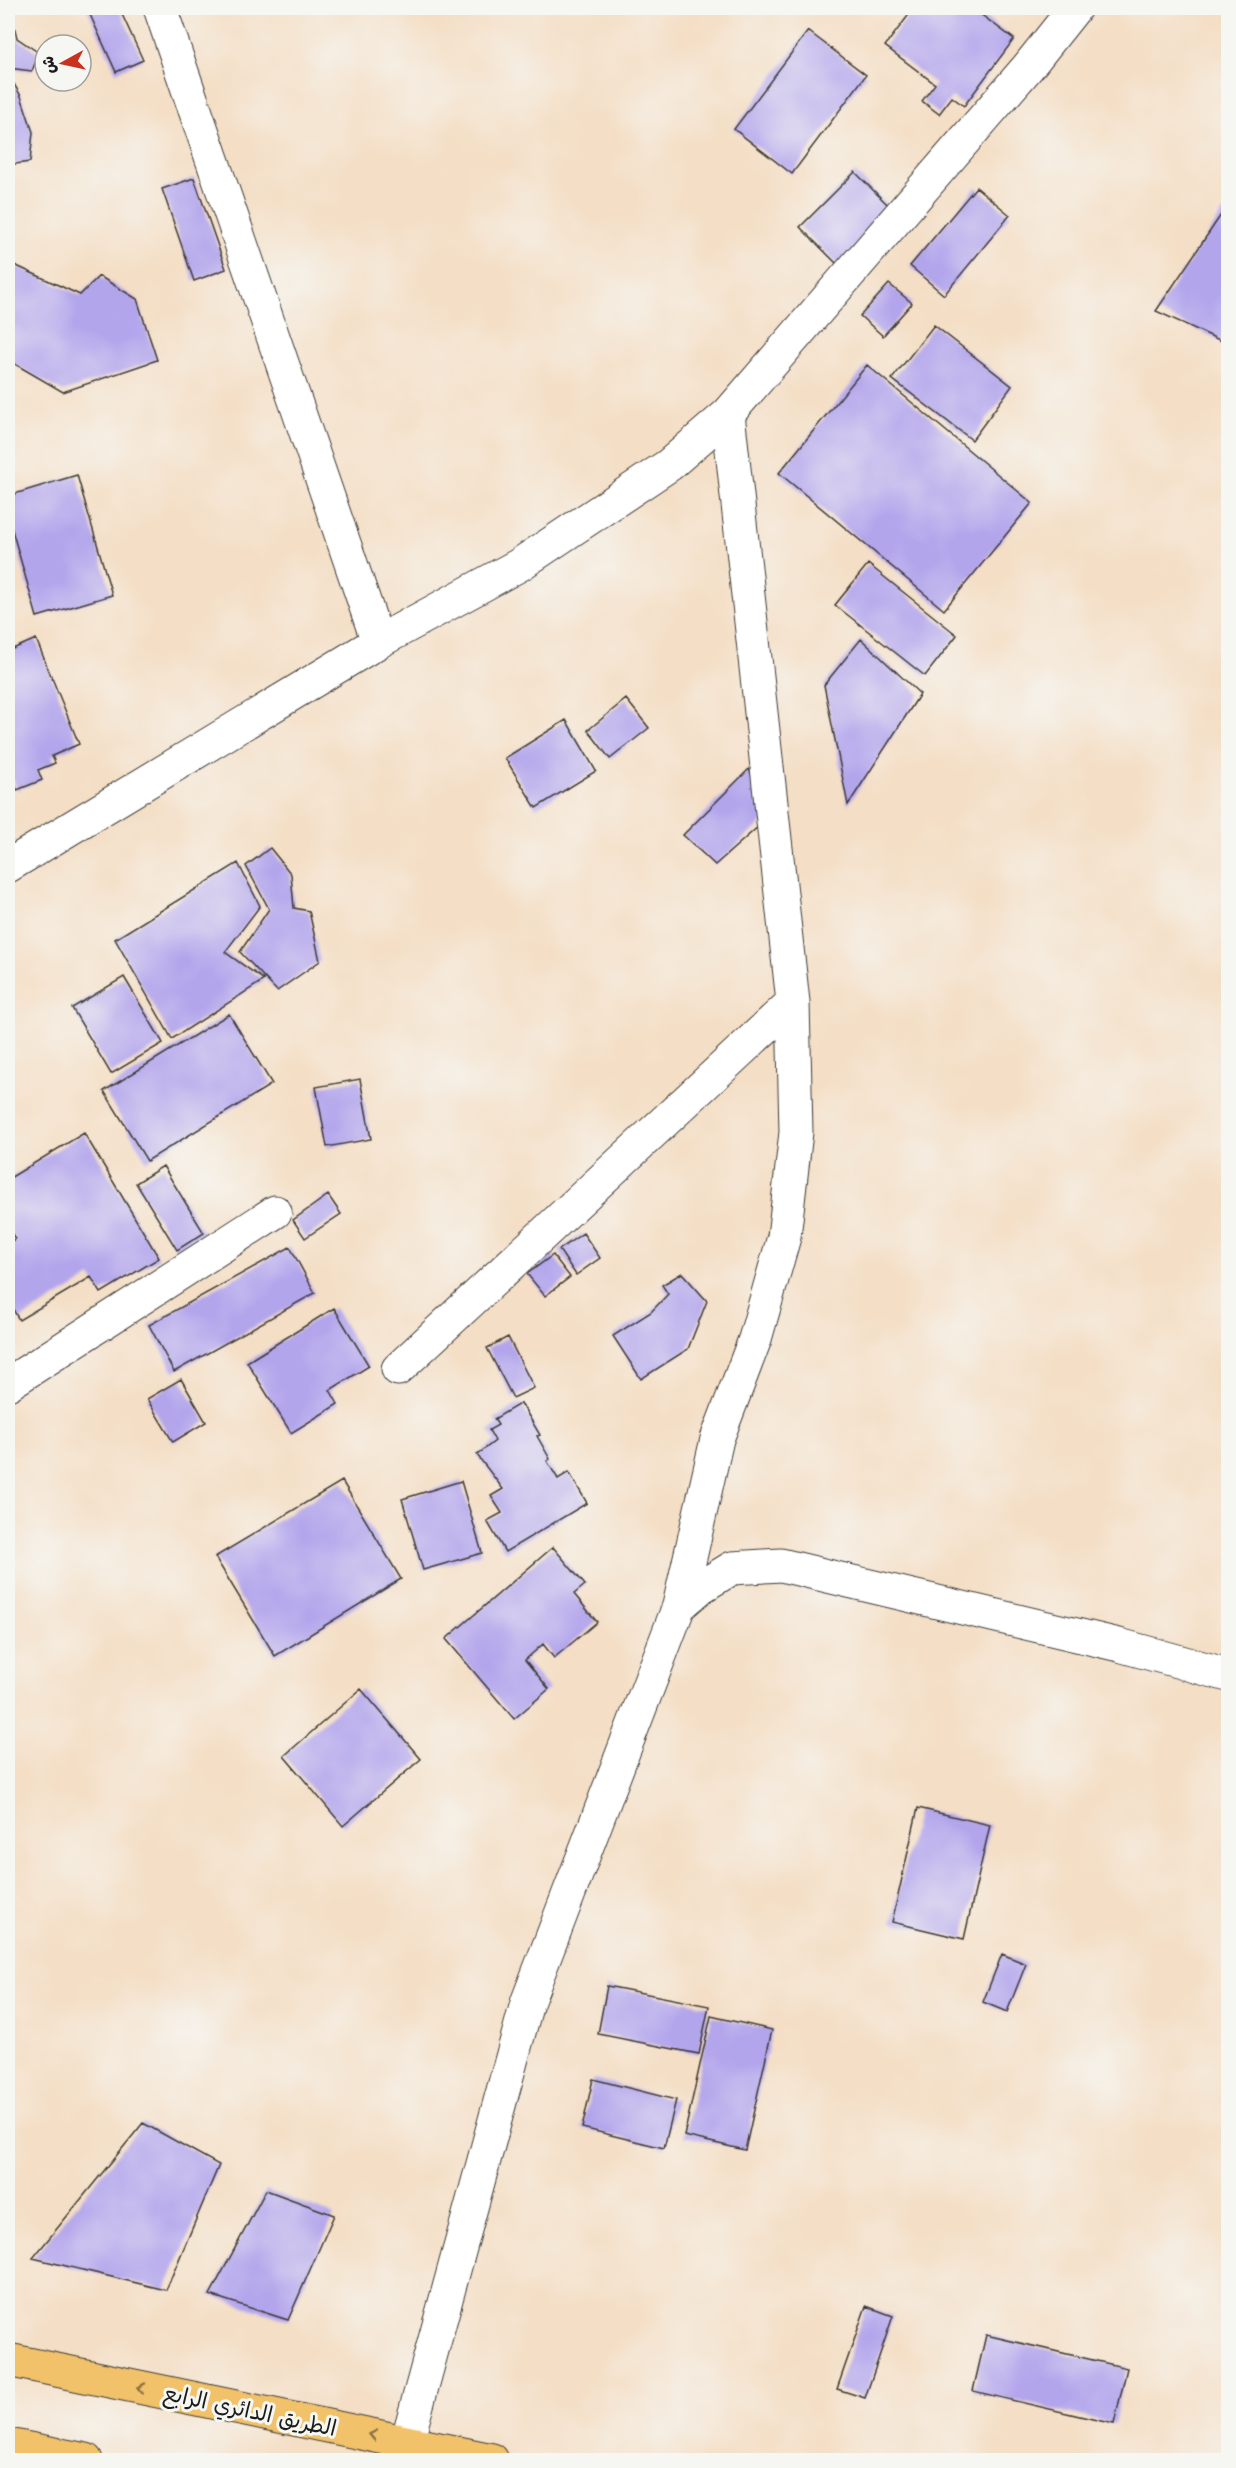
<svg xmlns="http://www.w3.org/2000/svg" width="1236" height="2468" viewBox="0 0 1236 2468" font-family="'Comic Neue','Playpen Sans Arabic',sans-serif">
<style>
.building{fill:#b2a5ec}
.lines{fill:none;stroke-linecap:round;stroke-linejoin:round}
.minor-casing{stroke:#3c3935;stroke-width:35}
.primary-casing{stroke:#3c3935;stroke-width:35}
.minor{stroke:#fff;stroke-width:33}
.primary{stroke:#f2c26a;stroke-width:33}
.oneway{stroke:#876f43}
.labels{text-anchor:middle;stroke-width:6;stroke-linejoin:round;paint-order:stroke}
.street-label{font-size:22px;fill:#1c1c1c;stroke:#f6f6f2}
</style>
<rect width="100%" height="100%" fill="#f6f6f2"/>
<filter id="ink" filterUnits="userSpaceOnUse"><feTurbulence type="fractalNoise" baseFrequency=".0167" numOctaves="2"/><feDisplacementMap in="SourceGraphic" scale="12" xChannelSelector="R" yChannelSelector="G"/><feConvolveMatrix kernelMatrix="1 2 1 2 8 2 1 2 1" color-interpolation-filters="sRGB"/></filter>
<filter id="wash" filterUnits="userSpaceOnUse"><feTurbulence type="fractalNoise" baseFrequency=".008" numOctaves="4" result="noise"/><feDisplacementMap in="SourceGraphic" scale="24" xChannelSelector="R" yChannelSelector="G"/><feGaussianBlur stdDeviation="1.35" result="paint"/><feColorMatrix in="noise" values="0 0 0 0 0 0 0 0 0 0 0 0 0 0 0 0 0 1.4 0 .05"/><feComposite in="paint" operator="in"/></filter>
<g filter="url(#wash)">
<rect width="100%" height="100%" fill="#f4dec5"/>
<g id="blocks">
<path class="building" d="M8 8H10L17 38 39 53 32 71 8 68Z
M87 8H119L143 60 116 72Z
M914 8H972L1014 39 964 106 952 97 939 114 922 101 935 84 885 46Z
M808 31 866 75 792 174 734 129Z
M8 74 21 96 33 132 30 162 8 165Z
M855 172 898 215 843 270 800 227Z
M194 178 226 269 194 281 162 189Z
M976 187 1010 215 944 295 910 266Z
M1227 206 1228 207V344L1156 311Z
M8 262 80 295 99 276 137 299 157 360 63 392 8 360Z
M889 284 912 303 883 336 860 316Z
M934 325 1012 386 972 440 892 379Z
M867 365 1032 503 944 610 779 473Z
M77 475 112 595 37 617 8 516V496Z
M868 564 957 635 925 676 835 605Z
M36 639 79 744 52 756 55 763 38 770 42 780 17 790 13 779 8 781V651Z
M861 639 920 694 848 805 824 685Z
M626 699 649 728 610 759 588 730Z
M566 720 596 771 536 808 505 758Z
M749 769 769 817 715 865 683 835Z
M270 848 291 874 294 908 309 911 320 961 277 991 240 952 269 909 246 866Z
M238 863 260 906 225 952 264 980 172 1039 115 939Z
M124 977 163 1043 111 1074 72 1008Z
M229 1014 272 1084 147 1161 104 1091Z
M360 1079 371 1139 327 1147 316 1087Z
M84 1133 159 1258 101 1293 91 1277 19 1320 8 1300V1243L15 1239 8 1227V1179Z
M163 1166 204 1233 177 1250 136 1183Z
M328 1195 341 1214 305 1238 293 1220Z
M583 1233 600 1258 576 1275 559 1250Z
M290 1247 315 1293 174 1372 149 1325Z
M553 1255 570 1277 545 1296 527 1274Z
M682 1273 707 1301 688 1349 641 1379 613 1336 651 1312 668 1294 662 1285Z
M334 1308 369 1366 330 1390 338 1404 291 1433 247 1362Z
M508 1337 534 1388 513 1398 487 1348Z
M181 1379 206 1422 173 1442 147 1399Z
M521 1403 540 1435 537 1436 550 1459 547 1461 558 1479 569 1472 587 1503 505 1552 487 1521 502 1513 491 1496 503 1489 477 1455 495 1441 489 1430 498 1425 494 1419Z
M342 1481 401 1579 275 1656 215 1557Z
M461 1481 482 1553 423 1570 402 1499Z
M553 1547 585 1585 574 1594 597 1622 554 1658 543 1644 525 1660 549 1689 514 1719 446 1639Z
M361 1689 421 1759 343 1826 284 1756Z
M918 1808 990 1825 964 1939 892 1922Z
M1002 1954 1026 1964 1007 2012 983 2002Z
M607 1986 709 2006 699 2054 598 2034Z
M711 2016 772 2030 745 2150 684 2136Z
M593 2079 676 2100 664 2148 582 2128Z
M143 2123 219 2165 166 2290 33 2258Z
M266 2190 334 2215 288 2320 210 2295Z
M866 2306 893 2316 865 2398 837 2389Z
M986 2335 1127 2368 1114 2424 973 2391Z"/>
</g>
</g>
<g filter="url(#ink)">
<use href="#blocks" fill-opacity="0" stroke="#3c3935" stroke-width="1.5"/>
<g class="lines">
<defs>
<path id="minor" d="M160 8 378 642
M8 866 378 642 519 565 669 465 728 414 1028 67 1075 8
M398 1369 793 1002
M8 1384 275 1212
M679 1606 717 1439 755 1339 784 1237 796 1132 793 1002 728 414
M402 2460 527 2003 679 1606 701 1587 732 1568 781 1565 1119 1645 1228 1675"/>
<path id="primary" d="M8 2360 492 2460
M8 2445 86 2460"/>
</defs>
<use href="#minor" class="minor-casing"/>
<use href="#primary" class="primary-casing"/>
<use href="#minor" class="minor"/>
<use href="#primary" class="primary"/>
</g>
<defs><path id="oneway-chevron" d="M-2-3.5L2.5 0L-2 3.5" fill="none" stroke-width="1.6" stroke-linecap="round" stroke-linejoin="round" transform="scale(1.5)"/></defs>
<g class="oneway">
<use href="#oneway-chevron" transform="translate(141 2388) rotate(-168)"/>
<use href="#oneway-chevron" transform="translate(373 2435) rotate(-168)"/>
</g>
</g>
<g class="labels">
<g class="street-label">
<text transform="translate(250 2410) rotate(12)" y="8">الطريق الدائري الرابع</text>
</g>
</g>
<rect width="1236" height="2468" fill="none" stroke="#f6f6f2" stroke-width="30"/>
<g transform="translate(63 63) rotate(262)"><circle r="28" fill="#f6f6f2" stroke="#9f9f9c" stroke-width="1.5"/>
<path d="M0-4.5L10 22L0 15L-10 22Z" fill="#c8321e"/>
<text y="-9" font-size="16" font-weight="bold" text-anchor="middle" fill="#1c1c1c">ش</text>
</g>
</svg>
